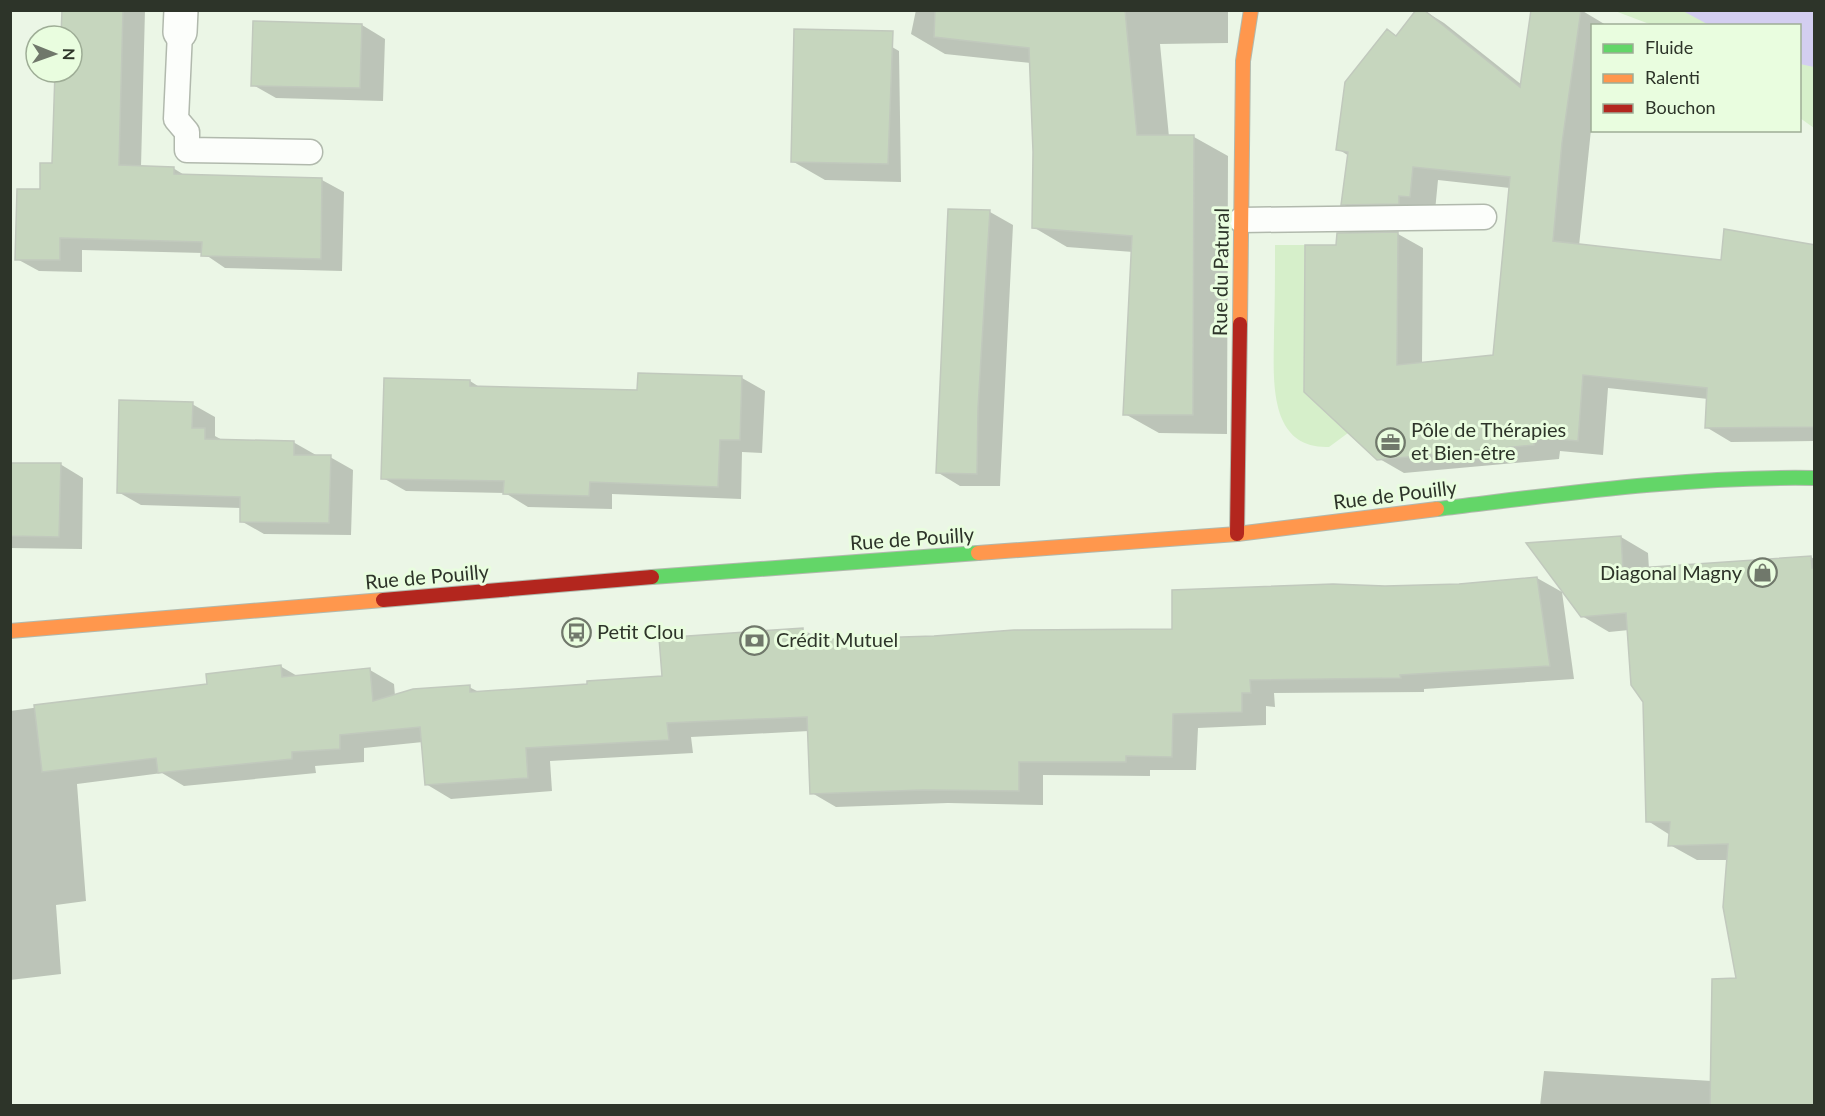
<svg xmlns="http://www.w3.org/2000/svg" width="1825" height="1116" viewBox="0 0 1825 1116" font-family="Lato,sans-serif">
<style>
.green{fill:#d6efca}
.water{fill:#d3cef0}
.shadow{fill:#0003}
.building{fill:#c6d6be;stroke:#c1c9bd;stroke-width:1.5}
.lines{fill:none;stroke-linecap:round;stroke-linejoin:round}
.lane-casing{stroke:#b1b9ad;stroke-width:27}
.street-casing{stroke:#b1b9ad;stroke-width:36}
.fast-casing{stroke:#b1b9ad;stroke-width:16}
.slow-casing{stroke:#b1b9ad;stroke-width:16}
.jam-casing{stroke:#b1b9ad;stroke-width:16}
.lane{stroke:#fcfefb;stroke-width:24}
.street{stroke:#fcfefb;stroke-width:33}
.fast{stroke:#63d668;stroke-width:14}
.slow{stroke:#ff974d;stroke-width:14}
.jam{stroke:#b3261e;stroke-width:14}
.labels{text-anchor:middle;stroke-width:6;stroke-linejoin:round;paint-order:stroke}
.street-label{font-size:20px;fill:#2d3429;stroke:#e9fddf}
.poi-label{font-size:20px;fill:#2d3429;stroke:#e9fddf;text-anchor:start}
</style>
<rect width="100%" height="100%" fill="#ebf6e6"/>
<path class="green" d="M1615 11H1738L1761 25H1652Z
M1800 49 1814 58V128L1800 118Z
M1275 245H1305L1304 392 1348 433 1329 447C1266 449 1274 375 1274 332 1275 303 1275 274 1275 245Z"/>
<path class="water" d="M1683 11H1814V67L1800 64V26L1709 25Z"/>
<path class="shadow" d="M63 10H145L141 167 173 168 186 176 322 180 344 192 342 271 225 268 203 253 82 250V272L39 271 17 259 52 204 58 72H72V36H62Z
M916 10H1228V43L1160 44 1169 137H1194L1228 156 1227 434 1159 433 1125 414 1133 252 1067 247 1033 227 1034 152 1031 63 945 54 911 34Z
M1423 10 1444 23 1522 85 1532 10H1581L1606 25 1592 26V120L1579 246 1722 262 1814 258V441L1731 442 1706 427 1708 399 1608 388 1603 455 1560 451 1559 459 1404 473 1378 458 1337 246 1398 234 1423 248 1422 364 1494 356 1510 188 1438 180 1435 211 1368 218 1343 204 1349 156 1338 149 1388 31 1397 36Z
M362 25 385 39 383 101 276 98 253 85Z
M866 32 899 51 901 182 825 180 792 161Z
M990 212 1013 225 1000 486H960L937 472Z
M742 378 765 391 762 453 742 452 741 499 612 494V509L528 507 505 493 406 491 383 478 470 381 481 388 638 392Z
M192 404 215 417V436L224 441 293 442 316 455 330 457 353 470 351 535 264 534 241 521V508L141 505 118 492Z
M10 464H60L83 478 82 549 10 548Z
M1621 537 1648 553 1649 569 1811 557 1814 559V1106H1540L1544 1071 1712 1081 1737 979 1728 860H1697L1670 845V835L1648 821 1644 701 1629 630 1609 632 1582 616Z
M1537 578 1562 592 1574 679 1424 689V692L1274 693 1275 707 1266 706V725L1198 728 1196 770H1150V776L1043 775V805L948 803 836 807 812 793 809 731 691 737 693 753 550 761 552 791 451 799 426 784 423 742 364 748V762L315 766 316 773 184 786 162 773 77 784 86 901 56 905 61 974 10 980V711L209 685 280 666 299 677 370 670 394 684 395 696 469 687 481 693 664 677 802 629 823 641 1174 630 1385 588 1459 585Z"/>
<path class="building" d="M62 10H123L119 165 174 167V174L322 178 321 259 201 256 202 242 60 238V260H15L17 189H40V163H52L55 72H72V36H61Z
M935 10H1125L1137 135H1194L1193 415H1123L1132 236 1032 228 1033 152 1029 48 934 37Z
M1416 10H1424L1520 87 1531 10H1581L1562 143 1553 241 1721 260 1724 229 1815 245V427L1705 428 1707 388 1583 375 1578 441 1535 437 1534 445 1377 460 1304 392 1305 245H1336L1337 233 1398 232 1397 365 1493 355 1510 177 1413 167 1410 197 1399 196V204L1341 205 1348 152 1336 150 1345 82 1387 29 1396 36Z
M253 21 362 24 360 88 251 86Z
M794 29 893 31 888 164 791 162Z
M948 209 990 210 978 408 977 474 936 473Z
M638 373 742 376 740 440H720L718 487 590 482 589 496 503 494 504 481 381 479 384 378 470 380V386L637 390Z
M119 400 193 402 192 428H205V439L294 441V455H331L329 523 240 522V497L117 493Z
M10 463H61L59 537 10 536Z
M1621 536 1623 569 1811 556 1812 568H1815V1106H1710L1712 979 1736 978 1723 907 1728 844 1668 846 1670 822H1646L1643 702 1631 685 1626 613 1581 617 1526 543Z
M1537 577 1550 666 1400 675 1401 678 1250 680 1251 693H1242V712L1173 714 1172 757 1126 756V762H1019V791L923 790 810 794 807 717 667 723 669 740 526 748 528 778 425 785 420 727 340 735V749L292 752V759L158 773 156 758 42 772 34 705 207 684 206 674 281 665 282 677 370 668 373 701 413 689 470 685V692L587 684V681L662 676 659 638 803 628V640L934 636 1014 630 1172 629V590L1333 584 1385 586 1459 584Z"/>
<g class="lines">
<defs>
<path id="lane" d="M180 32 176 119 187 132V150L310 152
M1241 220 1484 217"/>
<path id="street" d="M180 32 181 10"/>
<path id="fast" d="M1437 509C1562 494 1687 476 1814 478
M652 577 978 553"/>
<path id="slow" d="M1240 324 1243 61 1251 10
M978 553 1237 534 1437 509
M10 631 383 600"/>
<path id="jam" d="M1237 534 1240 324
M383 600 652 577"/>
</defs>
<use href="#lane" class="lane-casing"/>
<use href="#street" class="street-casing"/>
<use href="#fast" class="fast-casing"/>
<use href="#slow" class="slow-casing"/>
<use href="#jam" class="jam-casing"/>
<use href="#lane" class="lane"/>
<use href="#street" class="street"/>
<use href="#fast" class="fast"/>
<use href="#slow" class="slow"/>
<use href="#jam" class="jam"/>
</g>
<defs>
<symbol id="office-ring" viewBox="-11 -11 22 22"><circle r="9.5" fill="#e9fddf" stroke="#70786b" stroke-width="1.5"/><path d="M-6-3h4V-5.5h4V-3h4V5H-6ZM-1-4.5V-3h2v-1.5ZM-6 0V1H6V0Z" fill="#70786b"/></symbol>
<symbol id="shop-ring" viewBox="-11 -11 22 22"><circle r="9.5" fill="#e9fddf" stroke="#70786b" stroke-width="1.5"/><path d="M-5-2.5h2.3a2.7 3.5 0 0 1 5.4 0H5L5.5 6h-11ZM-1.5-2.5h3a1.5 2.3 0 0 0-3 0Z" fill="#70786b"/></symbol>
<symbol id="bus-ring" viewBox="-11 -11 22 22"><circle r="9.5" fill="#e9fddf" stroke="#70786b" stroke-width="1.5"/><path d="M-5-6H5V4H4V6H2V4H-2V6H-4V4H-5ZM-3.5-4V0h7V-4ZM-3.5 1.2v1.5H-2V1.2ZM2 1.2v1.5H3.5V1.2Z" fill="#70786b"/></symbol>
<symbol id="bank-ring" viewBox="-11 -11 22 22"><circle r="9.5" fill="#e9fddf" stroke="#70786b" stroke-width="1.5"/><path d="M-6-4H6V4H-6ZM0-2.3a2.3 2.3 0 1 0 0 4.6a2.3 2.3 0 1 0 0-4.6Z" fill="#70786b"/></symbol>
</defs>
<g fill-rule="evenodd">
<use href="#office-ring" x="1374" y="426" width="33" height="33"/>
<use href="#shop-ring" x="1746" y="556" width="33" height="33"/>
<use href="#bus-ring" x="560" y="616" width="33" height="33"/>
<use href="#bank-ring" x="738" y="624" width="33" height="33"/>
</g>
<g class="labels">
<g class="street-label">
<text transform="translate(1221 272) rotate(-89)" y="7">Rue du Patural</text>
<text transform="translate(1395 495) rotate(-7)" y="7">Rue de Pouilly</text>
<text transform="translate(912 539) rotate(-4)" y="7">Rue de Pouilly</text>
<text transform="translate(427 577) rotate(-5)" y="7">Rue de Pouilly</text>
</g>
<g class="poi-label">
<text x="1411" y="437">Pôle de Thérapies<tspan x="1411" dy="23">et Bien-être</tspan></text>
<text x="1742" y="580" text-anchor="end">Diagonal Magny</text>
<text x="597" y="639">Petit Clou</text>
<text x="776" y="647">Crédit Mutuel</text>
</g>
</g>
<rect width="1825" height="1116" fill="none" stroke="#2d3429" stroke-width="24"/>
<rect x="1591" y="24" width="210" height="108" fill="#e9fddf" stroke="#9ead96" stroke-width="1.5"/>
<rect x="1603" y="44" width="30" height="9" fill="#63d668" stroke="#9ead96" stroke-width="1.5"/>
<text x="1645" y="54" font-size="18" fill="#2d3429">Fluide</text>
<rect x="1603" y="74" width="30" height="9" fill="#ff974d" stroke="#9ead96" stroke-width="1.5"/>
<text x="1645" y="84" font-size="18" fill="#2d3429">Ralenti</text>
<rect x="1603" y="104" width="30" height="9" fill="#b3261e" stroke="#9ead96" stroke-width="1.5"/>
<text x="1645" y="114" font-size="18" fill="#2d3429">Bouchon</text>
<g transform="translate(54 54) rotate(91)"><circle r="28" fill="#e9fddf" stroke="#9ead96" stroke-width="1.5"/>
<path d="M0-4.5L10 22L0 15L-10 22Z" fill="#70786b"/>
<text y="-9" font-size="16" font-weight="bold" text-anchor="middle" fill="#2d3429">N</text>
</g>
</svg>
